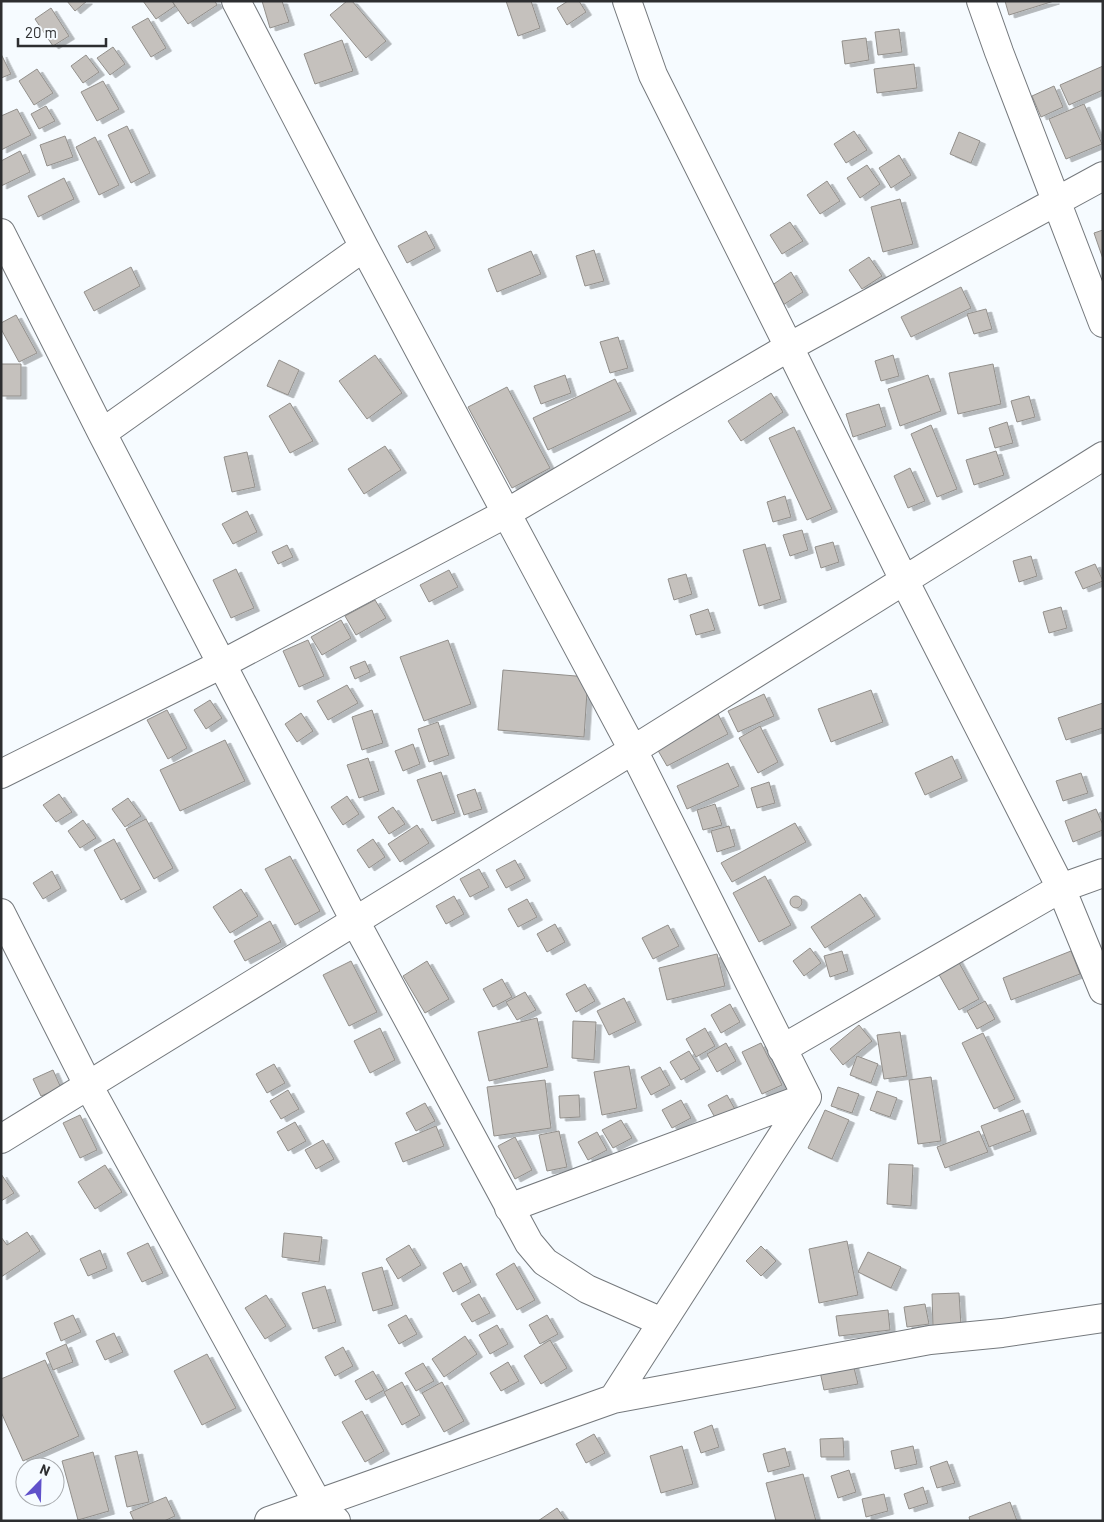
<svg xmlns="http://www.w3.org/2000/svg" width="1104" height="1522" viewBox="0 0 1104 1522" font-family="Barlow,sans-serif">
<style>
.building{fill:#c5c1bd;stroke:#928f8b;filter:url(#shadow)}
.lines{fill:none;stroke-linecap:round;stroke-linejoin:round}
.street-casing{stroke:#75797d;stroke-width:30}
.street{stroke:#fff;stroke-width:28}
</style>
<defs>
<filter id="shadow"><feDropShadow dx="5.5" dy="3" stdDeviation="0" flood-color="#0004"/></filter>
</defs>
<rect width="100%" height="100%" fill="#f6fbff"/>
<path class="building" d="M67 1H87L75 11Z
M143 1H172L175 6 156 19Z
M172 1H215L217 5 188 24Z
M262 1H282L289 22 270 28Z
M347 1H352L386 41 366 58 330 15Z
M506 1H531L540 28 518 36Z
M568 1H579L586 12 567 25 557 8Z
M1005 1H1054L1009 15Z
M51 8 69 36 53 46 35 19Z
M148 18 166 48 151 57 132 27Z
M899 29 902 52 878 55 875 32Z
M866 38 869 60 845 64 842 41Z
M342 40 353 71 315 84 304 54Z
M113 47 125 64 110 75 97 58Z
M1 54 11 74 1 78Z
M86 55 99 72 83 83 71 66Z
M914 64 917 88 877 93 874 69Z
M1103 66V90L1069 105 1060 85Z
M37 69 53 93 34 105 19 81Z
M103 81 119 109 97 121 81 92Z
M1054 86 1063 107 1041 117 1032 96Z
M1084 104 1102 144 1066 159 1049 119Z
M46 106 55 121 39 129 31 114Z
M17 109 31 135 1 150V116Z
M127 126 150 173 131 183 108 135Z
M854 131 867 150 846 163 834 144Z
M959 132 980 141 971 163 950 154Z
M65 136 73 157 47 166 40 145Z
M95 137 119 185 99 195 76 147Z
M20 151 30 172 1 186V161Z
M899 155 911 175 891 188 879 168Z
M867 165 880 184 860 198 847 178Z
M64 178 74 199 38 217 28 196Z
M827 181 840 201 820 214 807 195Z
M900 199 913 244 883 252 871 207Z
M790 222 803 241 782 254 770 235Z
M1103 230V259L1094 233Z
M426 231 435 248 407 263 398 246Z
M594 250 604 281 585 286 576 256Z
M531 251 541 274 497 292 488 269Z
M869 257 882 276 862 289 849 270Z
M131 267 140 286 94 311 84 292Z
M791 272 803 292 783 305 771 286Z
M961 287 971 308 911 337 901 317Z
M986 309 992 329 974 334 967 314Z
M16 315 37 353 19 362 1 329V323Z
M618 337 628 368 610 373 600 342Z
M375 355 402 393 367 419 339 381Z
M893 355 899 376 881 381 875 361Z
M279 360 299 370 288 395 267 386Z
M1 364H21V396H1Z
M993 364 1001 404 958 414 949 373Z
M565 375 571 393 541 404 534 386Z
M928 375 941 411 900 426 888 389Z
M615 379 631 411 548 450 533 418Z
M507 387 550 468 512 488 468 407Z
M771 393 783 412 741 441 728 421Z
M1029 396 1035 417 1017 422 1011 401Z
M290 403 313 441 290 453 269 416Z
M879 404 886 426 853 437 846 414Z
M1007 422 1013 443 995 448 989 428Z
M931 425 957 489 937 497 911 434Z
M794 427 832 509 807 520 769 438Z
M385 446 401 470 364 494 348 469Z
M996 451 1004 475 974 485 966 460Z
M247 452 255 487 232 492 224 457Z
M910 468 925 501 908 508 894 476Z
M785 496 791 517 773 522 767 502Z
M247 511 257 532 233 544 222 524Z
M802 530 808 550 790 556 783 535Z
M833 542 839 562 821 568 815 547Z
M765 544 781 599 759 606 743 550Z
M287 545 293 557 278 564 272 552Z
M1031 556 1037 576 1019 582 1013 561Z
M1095 564 1103 581 1083 589 1075 572Z
M236 569 254 608 231 618 213 580Z
M449 570 458 587 429 602 420 585Z
M686 574 692 594 674 600 668 579Z
M375 600 386 618 356 635 345 616Z
M1061 607 1067 628 1049 633 1043 612Z
M708 609 715 630 696 635 690 615Z
M341 620 351 638 322 655 311 637Z
M308 640 324 676 299 687 283 651Z
M448 640 471 704 424 721 400 657Z
M365 661 370 672 355 679 350 667Z
M503 670 588 677 584 737 498 730Z
M347 685 358 703 328 720 317 701Z
M871 690 883 722 831 742 818 709Z
M764 694 774 716 738 732 728 711Z
M210 700 222 718 206 729 194 710Z
M1103 703V728L1066 740 1058 718Z
M167 710 187 748 168 759 147 720Z
M372 710 383 743 362 750 352 717Z
M301 713 313 731 297 742 285 724Z
M718 714 728 734 667 766 656 747Z
M438 722 449 755 429 762 418 729Z
M760 726 778 762 758 773 739 738Z
M225 740 245 781 180 811 160 770Z
M413 744 420 764 403 771 395 751Z
M952 756 962 778 925 795 915 773Z
M368 758 379 791 359 798 347 765Z
M728 763 739 786 687 809 677 786Z
M441 772 455 813 432 821 417 780Z
M1081 773 1088 793 1063 801 1056 781Z
M769 782 775 803 757 808 751 788Z
M475 789 482 809 464 815 457 795Z
M59 794 72 812 56 822 43 805Z
M347 796 359 814 343 825 331 807Z
M128 798 141 816 125 827 112 809Z
M715 804 722 825 703 830 697 810Z
M393 807 405 824 389 834 378 817Z
M1096 809 1103 825V830L1073 842 1065 821Z
M146 819 173 868 154 879 126 829Z
M83 820 96 838 80 848 68 831Z
M795 823 806 842 732 882 721 863Z
M417 825 429 843 400 862 388 844Z
M729 826 735 846 717 852 711 831Z
M114 839 141 889 121 900 94 850Z
M373 839 385 857 369 868 357 850Z
M290 856 320 911 295 925 265 869Z
M515 860 525 878 506 888 496 870Z
M479 869 489 887 470 897 460 879Z
M52 871 61 888 43 899 33 883Z
M765 876 791 925 759 942 733 893Z
M241 889 258 916 230 933 213 907Z
M860 894 875 916 825 948 811 927Z
M790 902a6 6 0 1 1 12 0a6 6 0 1 1-12 0Z
M454 896 464 914 446 924 436 906Z
M527 899 537 917 518 927 508 909Z
M270 921 281 942 245 961 234 941Z
M555 924 565 942 547 952 537 934Z
M668 925 679 946 653 959 642 938Z
M810 948 821 963 804 976 793 961Z
M842 951 848 971 830 977 824 956Z
M1071 951 1080 974 1011 1000 1003 978Z
M717 954 725 986 667 1000 659 968Z
M957 959 979 999 959 1010 937 971Z
M351 961 377 1012 349 1026 323 975Z
M427 961 449 999 425 1013 403 976Z
M502 979 512 997 493 1007 483 989Z
M585 984 595 1001 576 1012 566 994Z
M525 992 536 1010 517 1020 506 1002Z
M624 998 636 1022 609 1035 597 1011Z
M985 1001 995 1019 977 1029 967 1011Z
M730 1004 740 1022 721 1033 711 1015Z
M537 1018 548 1067 489 1081 478 1032Z
M573 1021 596 1022 594 1060 572 1058Z
M859 1025 872 1041 843 1065 830 1049Z
M380 1028 395 1060 370 1073 354 1041Z
M705 1028 715 1046 696 1057 686 1039Z
M900 1032 907 1076 884 1079 877 1035Z
M983 1033 1015 1099 994 1109 962 1043Z
M726 1043 736 1061 717 1072 707 1054Z
M761 1043 782 1085 762 1094 742 1052Z
M689 1051 700 1069 681 1080 670 1062Z
M857 1056 878 1064 871 1083 850 1075Z
M274 1064 285 1083 267 1093 256 1074Z
M629 1066 637 1108 602 1115 594 1072Z
M660 1067 670 1085 651 1095 641 1077Z
M53 1070 61 1088 41 1096 33 1079Z
M931 1077 941 1141 918 1144 909 1080Z
M545 1080 551 1128 494 1136 487 1087Z
M838 1087 859 1094 852 1113 831 1106Z
M288 1090 299 1109 281 1119 270 1101Z
M877 1091 897 1098 890 1117 870 1110Z
M579 1095 580 1117 560 1118 559 1096Z
M727 1095 737 1113 718 1123 708 1105Z
M681 1100 691 1118 672 1128 662 1110Z
M425 1103 435 1121 416 1131 406 1113Z
M825 1110 849 1120 832 1159 808 1148Z
M1023 1110 1031 1131 989 1147 981 1126Z
M80 1115 97 1150 80 1158 63 1123Z
M621 1120 632 1138 613 1148 602 1130Z
M295 1122 306 1141 288 1151 277 1132Z
M436 1126 444 1146 403 1162 395 1143Z
M559 1131 567 1167 547 1171 539 1135Z
M979 1131 988 1152 945 1168 937 1147Z
M597 1132 607 1150 588 1160 578 1142Z
M515 1137 532 1170 515 1179 498 1146Z
M323 1140 334 1159 316 1169 305 1150Z
M889 1164 913 1165 911 1206 887 1204Z
M105 1165 122 1192 95 1209 78 1182Z
M1 1174 14 1193 1 1201Z
M27 1232 40 1251 1 1277V1237L7 1245Z
M284 1233 322 1237 319 1262 282 1257Z
M847 1241 858 1295 819 1303 809 1249Z
M148 1243 163 1273 142 1282 127 1253Z
M409 1245 421 1265 398 1279 386 1259Z
M761 1246 776 1261 761 1276 746 1261Z
M100 1250 107 1268 88 1276 80 1259Z
M868 1252 901 1267 891 1288 858 1272Z
M461 1263 471 1282 453 1292 443 1273Z
M514 1263 535 1300 517 1310 496 1274Z
M382 1267 393 1305 373 1311 362 1273Z
M325 1286 336 1322 313 1329 302 1293Z
M959 1293 961 1326 933 1327 932 1294Z
M479 1294 490 1313 472 1322 461 1304Z
M266 1295 286 1326 265 1339 245 1308Z
M925 1304 929 1324 907 1327 904 1307Z
M888 1310 890 1330 839 1336 836 1316Z
M73 1315 81 1332 61 1341 54 1323Z
M406 1315 417 1334 399 1344 388 1325Z
M547 1315 558 1334 540 1344 529 1325Z
M497 1325 508 1344 490 1354 479 1335Z
M114 1333 123 1352 105 1360 96 1341Z
M465 1336 477 1354 444 1377 432 1359Z
M550 1340 567 1368 541 1384 524 1356Z
M66 1344 73 1362 53 1370 46 1353Z
M343 1347 353 1366 335 1376 325 1357Z
M207 1354 236 1408 202 1425 174 1371Z
M45 1360 79 1436 23 1461 1 1412V1379Z
M852 1360 858 1384 824 1390 819 1367Z
M508 1362 519 1381 501 1391 490 1373Z
M423 1363 434 1381 416 1391 405 1373Z
M373 1371 384 1390 366 1400 355 1381Z
M402 1382 420 1415 402 1425 384 1392Z
M442 1382 464 1421 444 1432 422 1393Z
M362 1411 384 1451 365 1462 342 1422Z
M712 1425 719 1447 701 1453 694 1432Z
M594 1434 605 1453 586 1463 576 1444Z
M843 1438 844 1457H821L820 1439Z
M682 1446 693 1484 661 1493 650 1456Z
M913 1446 917 1464 895 1469 891 1451Z
M785 1448 790 1466 768 1472 763 1454Z
M137 1451 149 1502 127 1507 115 1456Z
M93 1452 109 1511 78 1520 62 1461Z
M947 1461 955 1483 937 1488 930 1467Z
M849 1470 856 1492 838 1498 831 1476Z
M803 1474 816 1521H776L766 1483Z
M923 1487 928 1503 909 1509 904 1494Z
M884 1494 888 1511 866 1517 862 1499Z
M166 1497 175 1516 164 1521H134L130 1512Z
M1010 1502 1017 1521H970L969 1517Z
M557 1508 566 1521H538Z"/>
<g class="lines">
<defs>
<path id="street" d="M236 1 364 247 633 750 807 1097
M627 1 653 75 789 347 904 580 1061 888 1103 990
M981 1 999 52 1103 323
M1 233 102 433 355 921 529 1243 545 1262 587 1289 662 1322
M102 433 364 247
M1 774 222 664 505 514 789 347 1103 176
M1 913 88 1085 318 1504 336 1521
M782 1049 1061 888 1103 873
M1 1139 633 750 1103 456
M509 1208 807 1097
M613 1399 930 1340 1002 1333 1103 1318
M269 1521 613 1399 807 1097"/>
</defs>
<use href="#street" class="street-casing"/>
<use href="#street" class="street"/>
</g>
<rect width="1104" height="1522" fill="none" stroke="#2d2e30" stroke-width="5"/>
<g transform="translate(40 1482) rotate(23)"><circle r="24" fill="#f6fbff" stroke="#a6a9ac"/>
<path d="M0-4L9 19L0 12L-9 19Z" fill="#6051ca"/>
<text y="-8" font-size="14" font-weight="bold" text-anchor="middle" fill="#2d2e30">N</text>
</g>
<path d="M18 38v8h88v-8" fill="none" stroke="#2d2e30" stroke-width="2.5"/>
<text x="25" y="38" font-size="15" fill="#2d2e30" stroke="#f6fbff" stroke-width="4" paint-order="stroke">20 m</text>
</svg>
